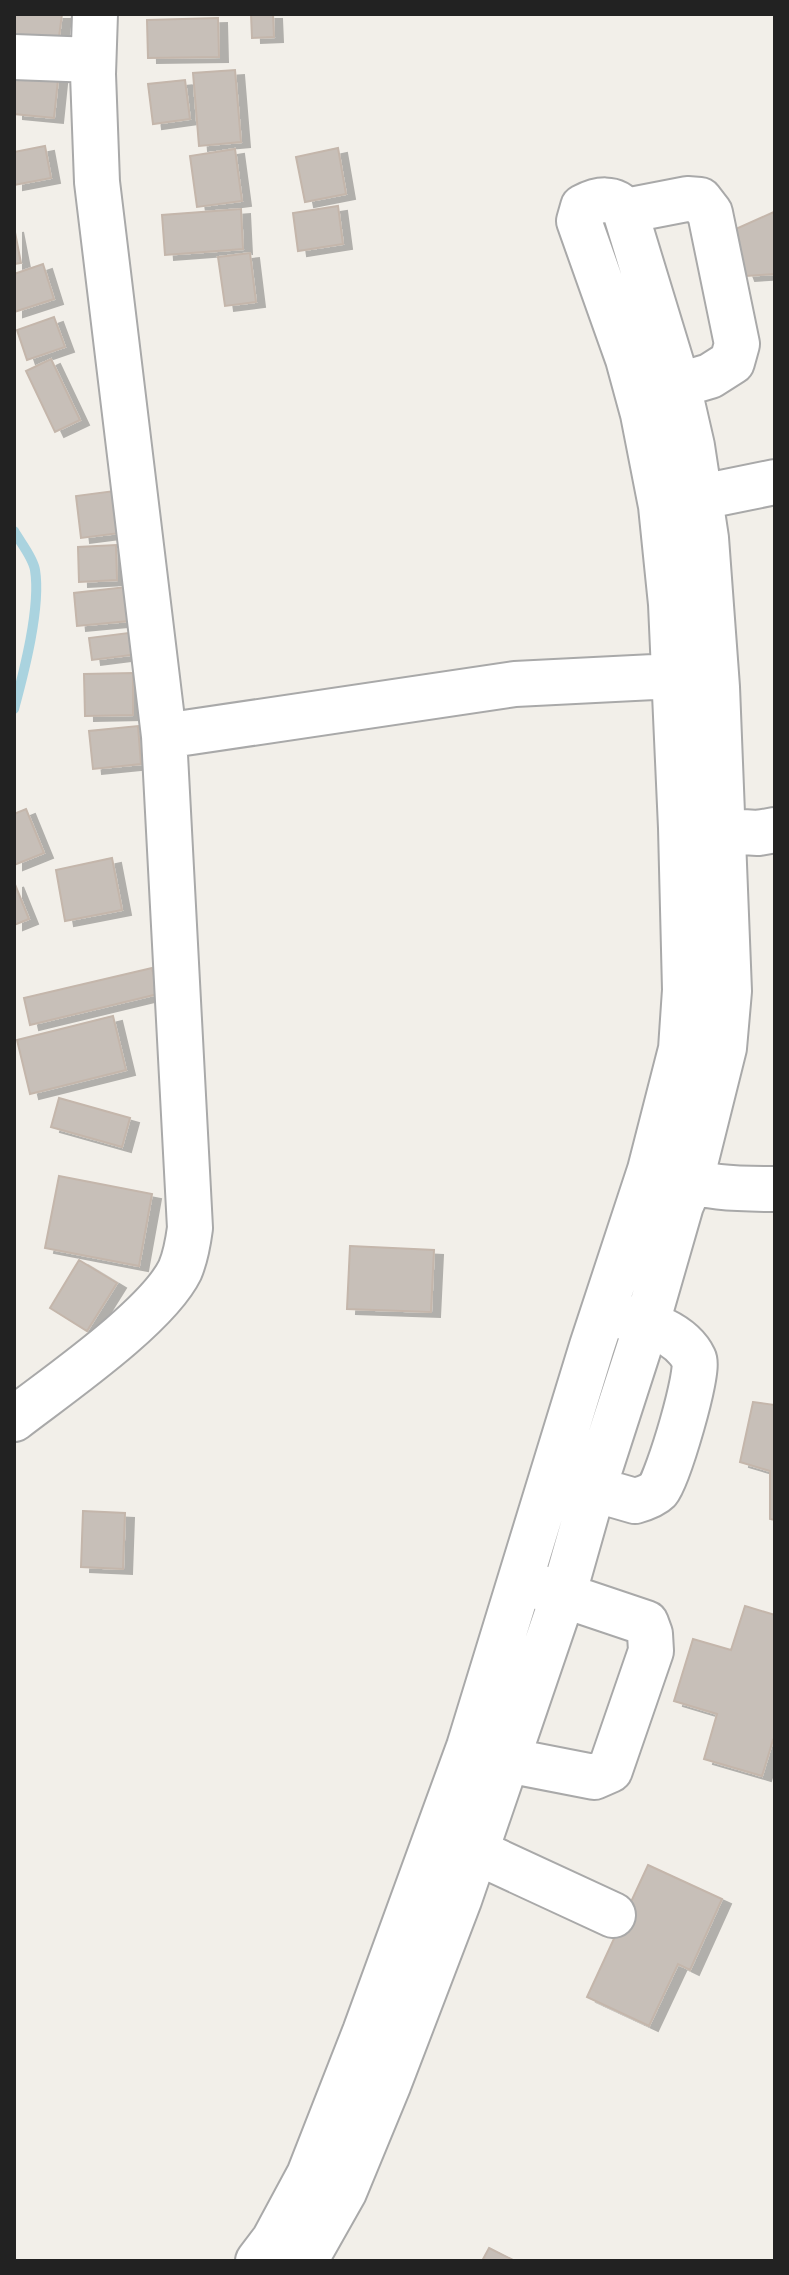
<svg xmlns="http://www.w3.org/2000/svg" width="789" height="2275" viewBox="0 0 789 2275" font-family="Quicksand,sans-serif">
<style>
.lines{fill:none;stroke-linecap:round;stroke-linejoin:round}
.stream{stroke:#aad3df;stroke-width:10}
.building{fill:#c7bfb8;stroke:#c4b6ab;stroke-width:2;filter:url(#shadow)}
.minor-casing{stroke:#a9a9a9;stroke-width:48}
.minor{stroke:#fff;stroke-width:44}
</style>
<defs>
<filter id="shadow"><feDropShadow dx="9" dy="5" stdDeviation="0" flood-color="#0004"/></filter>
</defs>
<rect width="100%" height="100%" fill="#f2efe9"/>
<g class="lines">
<path class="stream" d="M14 531C20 542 33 557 35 570 41 607 24 672 14 709"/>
</g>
<path class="building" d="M14 14H62L57 52 14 46Z
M251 14H273L274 37 252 38Z
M218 18 219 57 148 58 147 20Z
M14 66 59 70 54 118 14 114Z
M235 70 241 142 199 146 193 73Z
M185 80 190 119 153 124 148 84Z
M45 146 51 178 14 185V152Z
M338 148 346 194 305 202 296 157Z
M235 149 242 201 197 207 190 156Z
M775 205V274L746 276 729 232 774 212Z
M338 206 343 244 298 251 293 213Z
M241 209 243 249 165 255 162 215Z
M14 227 21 263 14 264Z
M250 253 256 302 225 306 218 257Z
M43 264 54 299 14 312V274Z
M54 317 65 347 27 360 17 330Z
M51 359 80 420 55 432 26 371Z
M114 491 120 533 81 538 76 496Z
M116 545 117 580 79 582 78 547Z
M126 587 129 621 77 626 74 593Z
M136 632 139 654 92 660 89 638Z
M133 673V715L85 716 84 674Z
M138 726 141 764 93 769 89 731Z
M26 809 44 853 14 865V814Z
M112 858 122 910 65 921 56 870Z
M14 882 29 919 14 925Z
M152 968 158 994 30 1025 24 998Z
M113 1016 126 1070 30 1094 17 1040Z
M59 1098 130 1118 122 1147 51 1127Z
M59 1176 152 1194 139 1266 45 1248Z
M350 1246 434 1250 431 1312 347 1309Z
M79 1260 117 1283 87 1331 50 1308Z
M753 1402 775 1405V1520L770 1519V1471L740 1462Z
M83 1511 125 1513 123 1569 81 1567Z
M745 1606 775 1615V1741L773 1740 762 1776 704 1759 717 1714 674 1701 693 1639 731 1650Z
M648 1865 722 1899 690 1970 678 1964 649 2026 587 1997Z
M489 2248 515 2261H482Z"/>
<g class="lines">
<defs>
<path id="minor" d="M14 57 93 60
M625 211 687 199 700 200 710 213 737 344 732 362 710 376 649 394
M672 503 775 482
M164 736 515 684 674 676
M694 829 758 833 775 830
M664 1174C701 1188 736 1189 775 1189
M14 1419C58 1385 157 1317 180 1270 186 1256 188 1243 190 1228L164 736 97 182 93 74 95 14
M566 1481 635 1501C642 1499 652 1496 658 1490 668 1478 700 1371 694 1359 681 1332 646 1323 620 1316
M479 1750 507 1760 594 1777 610 1770 651 1651 650 1634 646 1623 536 1586
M451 1840 613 1915
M258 2261 274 2240 309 2175 365 2032 469 1747 592 1346 650 1170 681 1049 685 990 681 828 671 604 661 506 643 414 628 359 579 221 583 207C598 199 614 196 625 211L678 385 692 446 706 538 717 687 729 991 724 1048 690 1184 681 1205 647 1323 593 1490 563 1596 507 1760 459 1900 389 2083 344 2192 305 2261"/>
</defs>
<use href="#minor" class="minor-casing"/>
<use href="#minor" class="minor"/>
</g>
<rect width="789" height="2275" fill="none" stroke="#222222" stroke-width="32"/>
</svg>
